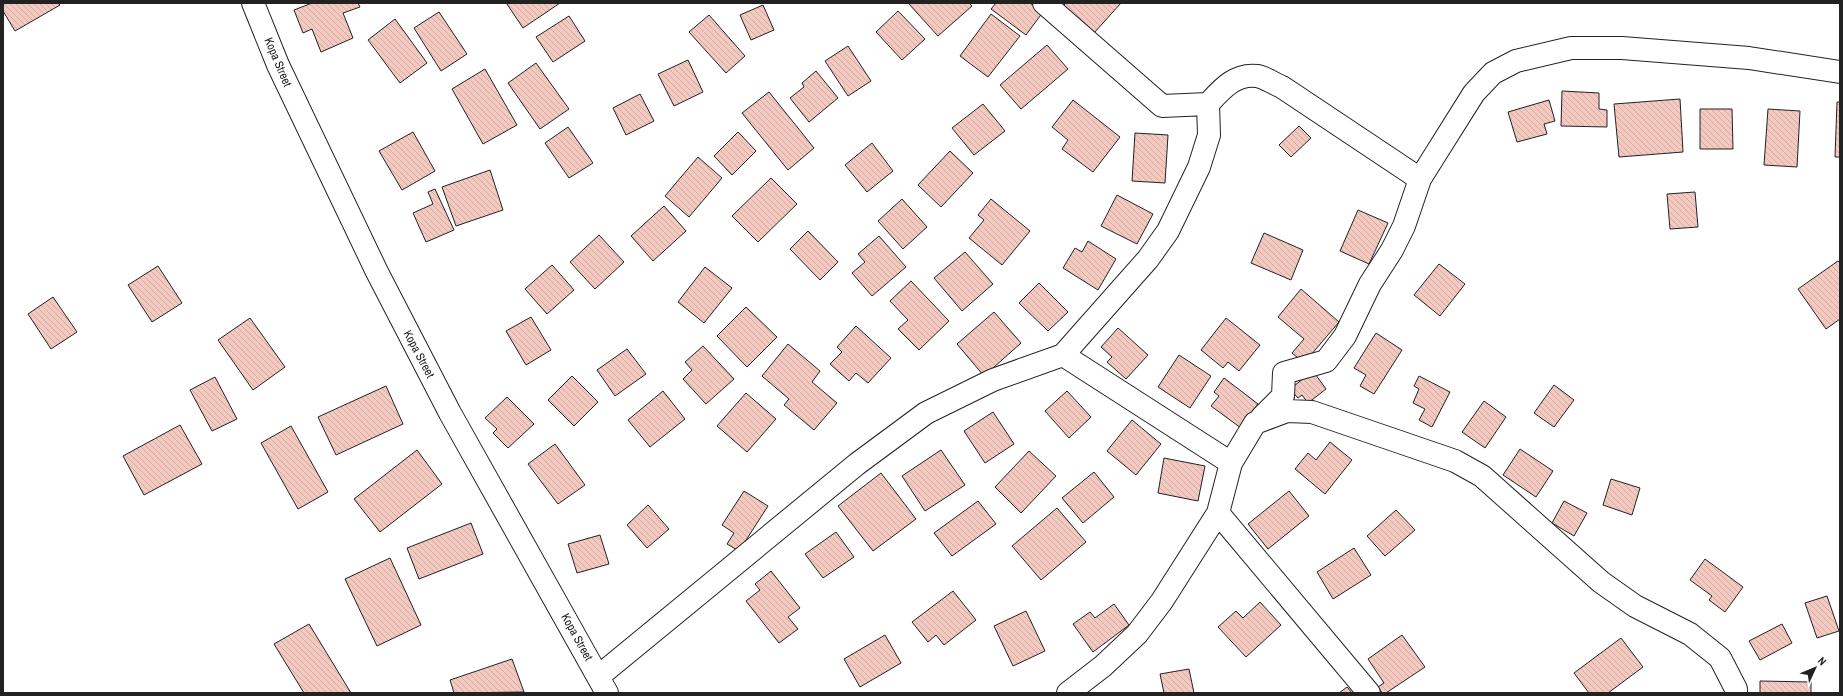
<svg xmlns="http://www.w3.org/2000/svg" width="1843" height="696" viewBox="0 0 1843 696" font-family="'Archivo Narrow',sans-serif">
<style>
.building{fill:url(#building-back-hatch);stroke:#222}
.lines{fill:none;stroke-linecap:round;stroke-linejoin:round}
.minor-casing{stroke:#222;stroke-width:24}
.minor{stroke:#fff;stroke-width:22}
.labels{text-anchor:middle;stroke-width:3;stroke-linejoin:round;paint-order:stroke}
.street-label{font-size:12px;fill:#222;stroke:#fff}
</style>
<defs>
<pattern id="building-back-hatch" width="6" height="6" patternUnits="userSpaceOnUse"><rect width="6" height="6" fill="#f3c9c0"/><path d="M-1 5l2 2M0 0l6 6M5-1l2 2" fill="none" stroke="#d0aca5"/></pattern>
</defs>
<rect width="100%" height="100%" fill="#fff"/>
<path class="building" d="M3 3H58L60 5 15 31 3 11Z
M312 3H358L360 7 343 13 353 38 321 52 312 29 303 33 294 10Z
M508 3H560L523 28 507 4Z
M908 3H969L972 6 938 36Z
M996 3H1030L1043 12 1026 35 991 9Z
M1066 3H1121L1094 33 1063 6Z
M763 5 774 30 751 40 740 15Z
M898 11 925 39 902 60 876 32Z
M439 12 467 54 441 71 414 28Z
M991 14 1020 36 988 77 960 56Z
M709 15 745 56 726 73 689 32Z
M569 16 585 41 553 62 536 37Z
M395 19 427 63 400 83 368 40Z
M1047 45 1068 69 1021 109 1000 85Z
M848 46 871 81 848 96 825 61Z
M688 60 703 92 674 106 658 74Z
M536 63 569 109 540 129 508 83Z
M485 69 517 125 483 144 452 89Z
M816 71 838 98 809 122 790 98 804 87 802 83Z
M1562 91 1599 93V109L1607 110V127L1561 126Z
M769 92 814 148 788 170 742 113Z
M640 94 654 121 626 135 613 108Z
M1680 99 1683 152 1619 157 1614 104Z
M1073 100 1120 137 1093 172 1062 149 1068 140 1052 127Z
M1549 100 1555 121 1544 124 1547 134 1517 142 1508 112Z
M1837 102H1840V157H1835Z
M983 104 1005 131 974 155 952 128Z
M1700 109H1732L1733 149H1700Z
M1768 109 1800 111 1797 167 1764 165Z
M1299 126 1311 138 1291 157 1279 145Z
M568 127 593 163 569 178 545 143Z
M413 132 435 171 402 190 379 151Z
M738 132 756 151 732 175 714 156Z
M1135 133 1168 135 1165 183 1132 181Z
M872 143 893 171 867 192 845 165Z
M950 151 973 173 941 207 918 185Z
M698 157 722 178 689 217 665 196Z
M490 170 503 210 456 226 442 187Z
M771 178 797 204 758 242 732 216Z
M435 189 454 230 426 242 413 213 433 204 428 192Z
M1695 192 1698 227 1670 229 1667 194Z
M1117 195 1153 214 1137 244 1101 226Z
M902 199 927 227 903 249 878 221Z
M991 199 1030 231 1002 265 969 238 984 220 978 215Z
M664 206 686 231 653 261 631 236Z
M1358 210 1388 223 1369 264 1340 251Z
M808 231 838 262 820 280 790 249Z
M1264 233 1303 250 1291 280 1251 263Z
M599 235 624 262 595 289 570 262Z
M879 236 906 267 872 296 852 273 865 262 858 254Z
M1088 241 1116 259 1098 290 1063 268 1075 248 1082 252Z
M965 252 993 284 962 311 934 278Z
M1838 261 1840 263V319L1826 329 1798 289Z
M1439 264 1465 284 1440 316 1414 295Z
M552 265 574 290 547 314 525 289Z
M158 266 182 303 152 322 128 285Z
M705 267 732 288 704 323 678 302Z
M911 281 949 321 919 350 898 329 908 320 890 301Z
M1039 283 1068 312 1048 331 1019 303Z
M1301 289 1339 322 1304 363 1292 353 1304 339 1278 317Z
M53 297 77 332 51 349 28 314Z
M746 307 777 337 747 367 717 336Z
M994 312 1021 343 984 376 957 344Z
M531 317 551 350 526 365 506 331Z
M250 318 285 367 253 390 218 340Z
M1226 318 1260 345 1239 371 1228 362 1223 368 1201 350Z
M856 326 891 358 868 383 856 373 849 381 830 364 842 352 837 347Z
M1118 328 1148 355 1126 379 1107 362 1112 357 1101 347Z
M1376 333 1402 350 1374 394 1360 386 1366 375 1354 368Z
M788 344 820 371 812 382 837 403 814 430 784 405 789 399 762 376Z
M703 346 734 379 706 404 683 379 692 370 685 362Z
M627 349 646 374 615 396 597 370Z
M1179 355 1211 376 1190 408 1158 387Z
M1313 371 1326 389 1308 403 1302 395 1298 398 1290 389Z
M572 376 598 402 574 426 548 400Z
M1419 376 1450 392 1432 427 1419 420 1425 409 1413 403 1419 389 1414 386Z
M215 377 237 419 212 431 190 390Z
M1224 378 1258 404 1241 428 1211 406 1219 396 1214 392Z
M1554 385 1574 400 1554 427 1534 413Z
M386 386 403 424 336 455 318 417Z
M663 391 685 419 650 447 628 420Z
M1067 391 1091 417 1069 438 1045 411Z
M746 393 776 419 747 452 717 426Z
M507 397 534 424 508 448 493 433 497 429 485 418Z
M1484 401 1506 417 1485 448 1462 432Z
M993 412 1014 444 985 463 964 431Z
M1132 420 1161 444 1136 475 1107 451Z
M180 425 202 464 144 495 123 456Z
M291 426 328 492 298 509 261 443Z
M1330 442 1352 460 1325 494 1295 469 1308 453 1316 460Z
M555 444 585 485 558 504 528 464Z
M1520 449 1553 471 1536 497 1503 475Z
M417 450 442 484 380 532 354 499Z
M941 450 965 485 925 511 902 476Z
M1029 451 1056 476 1021 513 995 487Z
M1164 458 1205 466 1198 501 1158 493Z
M1094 472 1114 497 1083 523 1062 498Z
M881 473 916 519 873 551 838 506Z
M1611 479 1640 488 1632 515 1603 505Z
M744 491 768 506 739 551 727 544 734 533 722 525Z
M1289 491 1309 516 1268 549 1248 524Z
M978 501 996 524 952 556 934 533Z
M1564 501 1587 513 1574 536 1552 523Z
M648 505 669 529 647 548 627 525Z
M1057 508 1086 542 1041 580 1012 546Z
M1396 510 1415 530 1385 556 1367 536Z
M471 523 483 554 419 579 407 548Z
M836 532 854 557 823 578 805 554Z
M600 535 609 564 577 573 568 544Z
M1354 548 1371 575 1333 599 1317 572Z
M390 558 421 625 377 646 345 579Z
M1705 559 1743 587 1725 612 1709 600 1712 596 1690 580Z
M771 571 800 608 788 617 798 629 779 643 746 601 760 590 755 584Z
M953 591 976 620 944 645 936 635 928 642 912 622Z
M1827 596 1839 631 1817 638 1805 603Z
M1260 602 1281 625 1246 657 1218 627 1236 611 1243 618Z
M1114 604 1129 625 1093 652 1073 624 1090 612 1095 618Z
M1026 611 1045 651 1013 666 994 626Z
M309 624 351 693H304L274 644Z
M1782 624 1792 643 1760 660 1749 641Z
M885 635 901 663 860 687 844 659Z
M1402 635 1425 667 1386 693H1382L1378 687 1384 683 1368 659Z
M1621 638 1643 667 1608 693H1589L1574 673Z
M512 659 524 692 454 693 450 680Z
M1189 669 1194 693H1164L1160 674Z
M1760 681 1811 682V693H1760Z
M1347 687 1352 693H1339Z"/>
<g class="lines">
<defs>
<path id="minor" d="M253 3 278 65 377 272 450 413 607 693
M1208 104C1221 90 1235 73 1257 76 1265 77 1274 84 1282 87L1420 179
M1063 355 1231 463
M1262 417 1283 396 1284 373 1326 361 1345 336 1370 284 1392 250 1404 226 1420 179 1435 155 1474 93 1493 73 1516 61 1571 48H1622L1749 58 1840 72
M1218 513 1369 693
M599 676 857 464 926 413 993 380 1063 355 1148 259 1168 231 1199 167 1209 135 1208 104 1162 106 1044 3
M1068 693 1103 666 1137 634 1162 601 1218 513 1231 463 1255 423 1287 411 1312 412 1455 461 1482 476 1601 582 1635 606 1690 634 1720 658 1736 689V693"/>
</defs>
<use href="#minor" class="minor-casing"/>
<use href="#minor" class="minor"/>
</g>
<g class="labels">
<g class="street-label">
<text transform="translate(278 62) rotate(67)" y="4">Kopa Street</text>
<text transform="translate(419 354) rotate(62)" y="4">Kopa Street</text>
<text transform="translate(577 637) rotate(61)" y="4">Kopa Street</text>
</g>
</g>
<rect width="1843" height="696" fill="none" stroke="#222222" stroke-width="8"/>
<g transform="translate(1815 668) rotate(46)" stroke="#ffffff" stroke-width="3" paint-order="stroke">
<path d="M0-3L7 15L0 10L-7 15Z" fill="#222222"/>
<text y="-6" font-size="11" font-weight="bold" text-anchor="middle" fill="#222222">N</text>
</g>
</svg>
